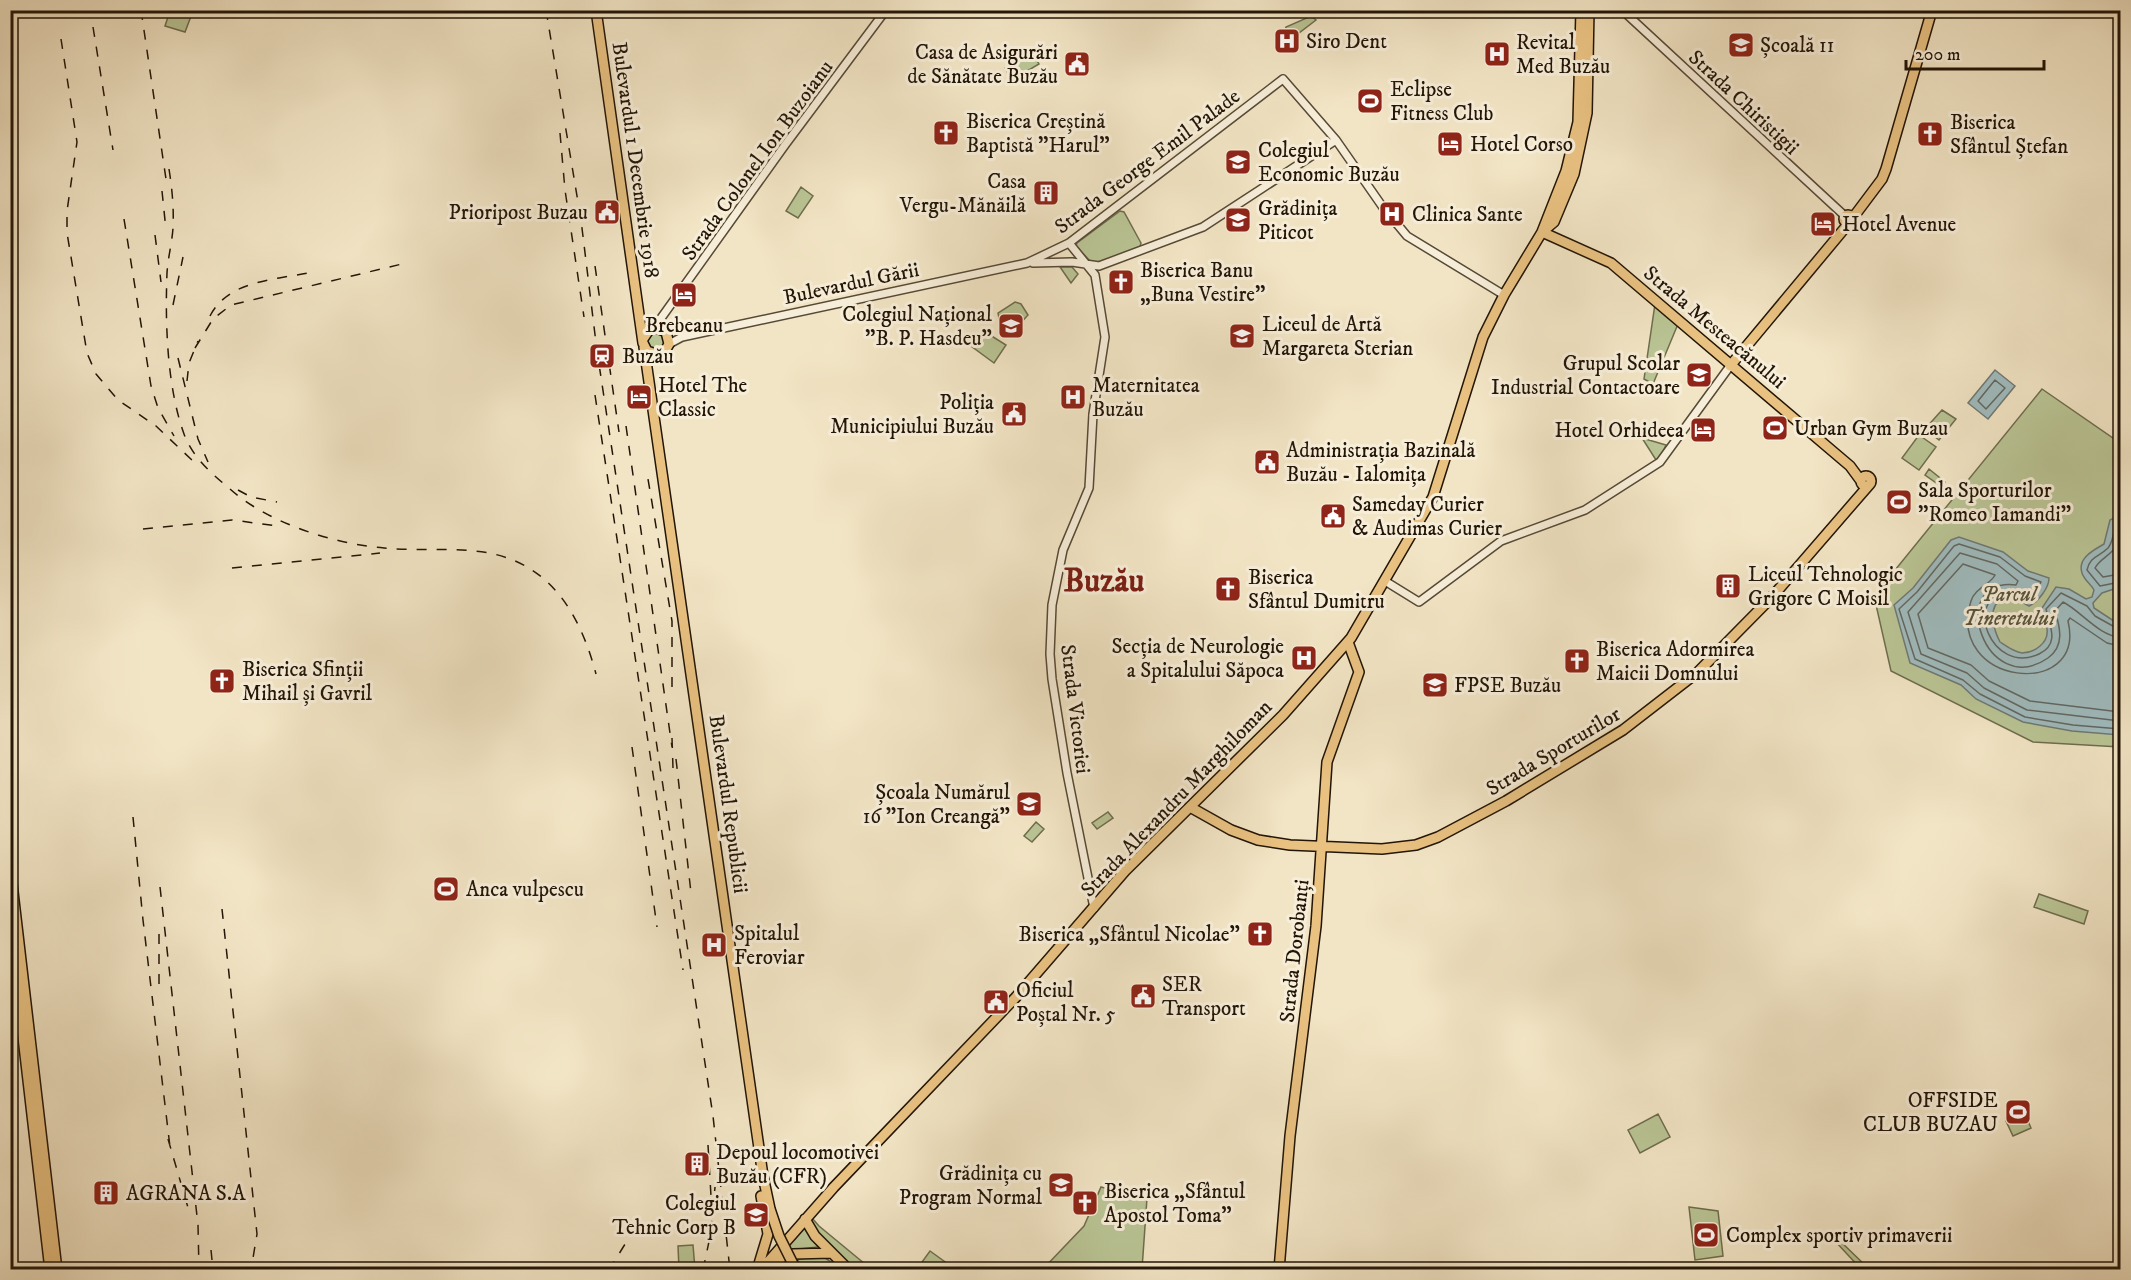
<svg xmlns="http://www.w3.org/2000/svg" width="2131" height="1280" viewBox="0 0 2131 1280" font-family="'IM FELL DW Pica',serif">
<style>
.green{fill:#bac595;stroke:#6e6d4e;stroke-width:1.5}
.water{fill:#a0bcbf;stroke:#6e7975;stroke-width:1.5}
.lines{fill:none;stroke-linecap:round;stroke-linejoin:round}
.shore{stroke:#616863;stroke-width:1.5}
.minor-casing{stroke:#564936;stroke-width:10}
.major-casing{stroke:#221507;stroke-width:12}
.minor{stroke:#f7eed9;stroke-width:7}
.major{stroke:#e9c282;stroke-width:9}
.rail{stroke:#221507;stroke-width:1.5;stroke-dasharray:10 10;stroke-linecap:butt}
.major-bridge-casing{stroke:#221507;stroke-width:12;stroke-linecap:butt}
.major-bridge{stroke:#e9c282;stroke-width:9}
.labels{text-anchor:middle;stroke-width:6;stroke-linejoin:round;paint-order:stroke}
.poi-label{font-size:21px;fill:#221507;stroke:#f7eed9;text-anchor:start}
.street-label{font-size:21px;fill:#221507;stroke:#f7eed9}
.park-label{font-size:21px;font-style:italic;fill:#575339;stroke:#f7eed9}
.town-label{font-size:33px;font-weight:bold;fill:#7a1f14;stroke:#f7eed9}
</style>
<rect width="100%" height="100%" fill="#f2e5c5"/>
<filter id="stains"><feTurbulence type="fractalNoise" baseFrequency=".00333" numOctaves="4"/><feColorMatrix values="0 0 0 0 .2 0 0 0 0 .09 0 0 0 0 .02 0 0 0 .5 -.17"/></filter>
<radialGradient id="worn" r=".72"><stop offset=".6" stop-color="#630" stop-opacity="0"/><stop offset="1" stop-color="#630" stop-opacity=".3"/></radialGradient>
<path class="green" d="M170 11H193L185 32 165 26Z
M1311 16 1316 20 1295 36 1285 30 1286 27Z
M1032 52 1039 64 1012 80 1005 68Z
M801 187 813 196 798 218 786 211Z
M1120 211 1124 212 1141 243 1140 247 1097 263 1090 261 1076 246 1077 243Z
M1060 267H1072L1078 274 1071 283Z
M1015 302 1021 304 1028 315 1008 337 1002 332 998 313Z
M1655 304 1678 324 1653 384 1644 379Z
M982 330 1006 345 994 363 971 346Z
M654 331 663 334 665 346 656 351 647 345V337Z
M2042 389 2120 443V747L2033 742 1891 671 1874 596Z
M1942 410 1956 419 1939 440 1925 429Z
M1919 435 1936 447 1919 470 1902 458Z
M1642 438 1666 445 1661 457 1656 460Z
M1929 469 1945 482 1942 487 1925 475Z
M1108 812 1113 818 1097 829 1092 823Z
M1036 822 1044 829 1032 842 1024 836Z
M2039 894 2088 911 2084 924 2034 907Z
M2020 1102 2031 1128 2013 1136 2006 1121 2014 1117 2010 1107Z
M1658 1114 1670 1137 1640 1153 1628 1130Z
M1101 1187 1147 1198 1142 1269H1043L1084 1226Z
M1689 1207 1718 1211 1723 1256 1695 1260Z
M812 1218 819 1226 871 1269H849L811 1224Z
M804 1228 818 1247 790 1250 788 1245Z
M1838 1239 1869 1269H1861L1834 1240Z
M693 1245 695 1269H679L678 1246Z
M930 1251 955 1269H917Z
M822 1256 842 1269H803L797 1259Z"/>
<path class="water" d="M1995 370 2015 386 1988 419 1968 403Z
M2120 515V587L2102 593 2093 603 2094 608 2120 625V735L2072 731 2023 722 1976 699 1961 685 1910 663 1894 605 1913 588 1951 540 1959 537 2003 552 2028 571 2049 578C2049 588 2038 602 2029 606 1993 585 1985 613 2000 642 2006 646 2014 652 2022 653 2034 653 2049 643 2047 629 2046 623 2042 616 2040 611L2056 587 2069 589 2086 599 2092 597 2094 590C2091 584 2084 580 2082 573 2077 558 2094 550 2104 544L2110 520Z"/>
<g class="lines">
<path class="shore" d="M1995 380 2005 388 1986 409 1978 401Z
M2120 521C2112 526 2115 540 2108 548 2099 557 2090 556 2087 570L2100 586 2120 582
M2120 539C2113 556 2101 557 2095 568L2103 577 2120 574
M2120 630 2095 616 2087 606 2061 593 2046 609C2050 626 2060 644 2039 654 1991 676 1962 597 2008 592 2016 591 2023 597 2030 599L2041 582 2025 576 2000 557 1959 544 1954 546 1917 592 1899 609 1915 659 1963 680 1980 694 2025 717 2073 725 2120 729
M2120 637C2099 636 2081 611 2063 602L2055 611C2060 627 2065 646 2048 658 1986 701 1944 577 2016 585L2018 581 1997 564 1960 553 1908 612 1921 654 1967 673 1984 688 2027 710 2120 721
M2120 646 2107 643 2070 618 2068 621C2087 701 1945 686 1971 601 1975 588 1991 584 1995 575L1963 564 1918 614 1928 648 1971 665 1989 681 2030 701 2120 712"/>
<defs>
<path id="minor" d="M1622 10 1846 217
M1069 243 1095 275 1105 337 1093 414 1089 488 1063 550 1052 605 1050 654 1052 679 1067 773 1094 908
M1033 263 1072 262 1099 266 1203 227 1336 140
M654 328 785 145 886 10
M669 344 682 337 1027 263 1069 243 1283 79 1336 140 1382 206 1407 236 1504 295
M1385 581 1419 602 1501 541 1585 510 1660 462 1730 366"/>
<path id="major" d="M596 10 643 343 647 351 656 354 665 351 669 344 666 332 657 328 649 330 643 339
M1844 219a4 4 0 1 1 8 0a4 4 0 1 1-8 0Z
M1852 219 1882 179 1886 169 1932 10
M1542 232 1611 263 1850 466 1861 481
M1542 232 1566 171 1578 122 1581 10
M644 347 763 1176 770 1209
M1730 366 1849 223
M1861 481a5 5 0 1 1 10 0a5 5 0 1 1-10 0Z
M1190 807 1231 830 1258 840 1290 845 1382 849 1416 845 1438 837 1506 801 1623 730 1698 672 1772 597 1869 485
M10 866 57 1270
M10 925 50 1270
M805 1219 815 1236 849 1270
M769 1262 793 1254 831 1253
M758 1267 768 1234 761 1196
M761 1270 834 1187 1016 997 1125 871 1283 715 1351 638 1433 497 1483 337 1504 295 1542 232 1554 222 1574 174 1587 113 1589 10
M1279 1270 1290 1136 1316 926 1327 762 1359 672 1348 642"/>
</defs>
<use href="#minor" class="minor-casing"/>
<use href="#major" class="major-casing"/>
<use href="#minor" class="minor"/>
<use href="#major" class="major"/>
<path class="rail" d="M141 10 166 179
M546 10 581 220 597 351 713 1116 730 1270
M93 27 113 150
M61 39 77 142 67 211V233L87 353 96 374 118 400 156 426 194 462
M560 133 565 190 584 317
M169 169C172 188 174 208 173 228 172 243 168 257 167 273 165 323 167 387 184 434 193 458 211 473 230 489 268 523 334 544 384 548 414 551 445 548 475 551 547 558 579 610 596 674
M162 191 166 230
M124 219 151 386 158 408 174 436
M155 235 161 282
M595 266 619 432
M173 305 183 257
M210 316C228 281 272 280 308 273
M195 348 213 319 231 305 406 263
M178 358 198 439 208 462
M187 381 189 363 198 341
M595 395 683 970
M626 426 672 747
M648 479 672 621V696
M238 490 251 497 277 502
M143 529 232 520 278 526
M232 568 380 553
M672 738 673 768
M632 747 657 927
M676 759 691 893
M133 817 143 920 170 1147
M160 887 198 1225 199 1270
M222 909 257 1234 251 1270
M159 934V988
M168 1139 189 1211
M708 1145 711 1196
M211 1250 213 1270
M609 1270 635 1228
M703 1270 711 1232 715 1187"/>
<defs>
<path id="major-bridge" d="M770 1209 779 1236 796 1270"/>
</defs>
<use href="#major-bridge" class="major-bridge-casing"/>
<use href="#major-bridge" class="major-bridge"/>
</g>
<defs>
<symbol id="hospital-square" viewBox="-11 -11 22 22"><rect x="-9" y="-9" width="18" height="18" rx="4" fill="#8f2418" stroke="#f7eed9"/><path d="M-5-5h3v3.5h4V-5h3V5h-3V1.5h-4V5h-3Z" fill="#fff"/></symbol>
<symbol id="school-square" viewBox="-11 -11 22 22"><rect x="-9" y="-9" width="18" height="18" rx="4" fill="#8f2418" stroke="#f7eed9"/><path d="M0-5L7-2L0 1L-7-2ZM-4 1L0 2.5L4 1V4Q0 6-4 4Z" fill="#fff"/></symbol>
<symbol id="civic-square" viewBox="-11 -11 22 22"><rect x="-9" y="-9" width="18" height="18" rx="4" fill="#8f2418" stroke="#f7eed9"/><path d="M-.6-6.5H3V-4.5H.6V-3L4-1V1h2V6H-6V1h2V-1L-.6-3ZM-1.2 2.5V6h2.4V2.5Z" fill="#fff"/></symbol>
<symbol id="stadium-square" viewBox="-11 -11 22 22"><rect x="-9" y="-9" width="18" height="18" rx="4" fill="#8f2418" stroke="#f7eed9"/><path d="M0-5a6.5 5 0 1 0 0 10a6.5 5 0 1 0 0-10ZM-3.5-1.8h7v3.6h-7Z" fill="#fff"/></symbol>
<symbol id="church-square" viewBox="-11 -11 22 22"><rect x="-9" y="-9" width="18" height="18" rx="4" fill="#8f2418" stroke="#f7eed9"/><path d="M-1.2-6h2.4v3.5h3.3v2.4h-3.3V6h-2.4V-.1h-3.3v-2.4h3.3Z" fill="#fff"/></symbol>
<symbol id="hotel-square" viewBox="-11 -11 22 22"><rect x="-9" y="-9" width="18" height="18" rx="4" fill="#8f2418" stroke="#f7eed9"/><path d="M-6-4.5h1.5V1H6V5H4.5V3h-9V5H-6ZM-4 0a1.8 1.8 0 1 1 3.6 0ZM.5 0V-2.5h3Q6-2.5 6 0Z" fill="#fff"/></symbol>
<symbol id="university-square" viewBox="-11 -11 22 22"><rect x="-9" y="-9" width="18" height="18" rx="4" fill="#8f2418" stroke="#f7eed9"/><path d="M0-5L7-2L0 1L-7-2ZM-4 1L0 2.5L4 1V4Q0 6-4 4Z" fill="#fff"/></symbol>
<symbol id="building-square" viewBox="-11 -11 22 22"><rect x="-9" y="-9" width="18" height="18" rx="4" fill="#8f2418" stroke="#f7eed9"/><path d="M-4-6H4V6H1V3H-1V6H-4ZM-2.5-4.3h1.7v1.8h-1.7ZM.8-4.3h1.7v1.8H.8ZM-2.5-1h1.7V.8h-1.7ZM.8-1h1.7V.8H.8Z" fill="#fff"/></symbol>
<symbol id="station-square" viewBox="-11 -11 22 22"><rect x="-9" y="-9" width="18" height="18" rx="4" fill="#8f2418" stroke="#f7eed9"/><path d="M-3-6H3Q5-6 5-4V2Q5 4 3 4L4.5 6H3L1.5 4h-3L-3 6H-4.5L-3 4Q-5 4-5 2V-4Q-5-6-3-6ZM-3.5-4v3h7v-3ZM-3.5 1v1.5H-2V1ZM2 1v1.5H3.5V1Z" fill="#fff"/></symbol>
</defs>
<g fill-rule="evenodd">
<use href="#hospital-square" x="1272" y="26" width="30" height="30"/>
<use href="#school-square" x="1726" y="30" width="30" height="30"/>
<use href="#hospital-square" x="1482" y="39" width="30" height="30"/>
<use href="#civic-square" x="1062" y="49" width="30" height="30"/>
<use href="#stadium-square" x="1355" y="86" width="30" height="30"/>
<use href="#church-square" x="931" y="118" width="30" height="30"/>
<use href="#church-square" x="1915" y="119" width="30" height="30"/>
<use href="#hotel-square" x="1435" y="129" width="30" height="30"/>
<use href="#university-square" x="1223" y="147" width="30" height="30"/>
<use href="#building-square" x="1031" y="178" width="30" height="30"/>
<use href="#civic-square" x="592" y="197" width="30" height="30"/>
<use href="#hospital-square" x="1377" y="199" width="30" height="30"/>
<use href="#school-square" x="1223" y="205" width="30" height="30"/>
<use href="#hotel-square" x="1808" y="209" width="30" height="30"/>
<use href="#church-square" x="1106" y="267" width="30" height="30"/>
<use href="#hotel-square" x="669" y="280" width="30" height="30"/>
<use href="#university-square" x="996" y="311" width="30" height="30"/>
<use href="#university-square" x="1227" y="321" width="30" height="30"/>
<use href="#station-square" x="587" y="341" width="30" height="30"/>
<use href="#school-square" x="1684" y="360" width="30" height="30"/>
<use href="#hotel-square" x="624" y="382" width="30" height="30"/>
<use href="#hospital-square" x="1058" y="382" width="30" height="30"/>
<use href="#civic-square" x="999" y="399" width="30" height="30"/>
<use href="#stadium-square" x="1760" y="413" width="30" height="30"/>
<use href="#hotel-square" x="1688" y="415" width="30" height="30"/>
<use href="#civic-square" x="1252" y="447" width="30" height="30"/>
<use href="#stadium-square" x="1884" y="487" width="30" height="30"/>
<use href="#civic-square" x="1318" y="501" width="30" height="30"/>
<use href="#building-square" x="1713" y="571" width="30" height="30"/>
<use href="#church-square" x="1213" y="574" width="30" height="30"/>
<use href="#hospital-square" x="1289" y="643" width="30" height="30"/>
<use href="#church-square" x="1562" y="646" width="30" height="30"/>
<use href="#church-square" x="207" y="666" width="30" height="30"/>
<use href="#university-square" x="1420" y="670" width="30" height="30"/>
<use href="#school-square" x="1014" y="789" width="30" height="30"/>
<use href="#stadium-square" x="431" y="874" width="30" height="30"/>
<use href="#church-square" x="1245" y="919" width="30" height="30"/>
<use href="#hospital-square" x="699" y="930" width="30" height="30"/>
<use href="#civic-square" x="1128" y="981" width="30" height="30"/>
<use href="#civic-square" x="981" y="987" width="30" height="30"/>
<use href="#stadium-square" x="2003" y="1097" width="30" height="30"/>
<use href="#building-square" x="682" y="1149" width="30" height="30"/>
<use href="#school-square" x="1046" y="1170" width="30" height="30"/>
<use href="#building-square" x="91" y="1178" width="30" height="30"/>
<use href="#church-square" x="1070" y="1188" width="30" height="30"/>
<use href="#school-square" x="741" y="1200" width="30" height="30"/>
<use href="#stadium-square" x="1691" y="1220" width="30" height="30"/>
</g>
<g class="labels">
<g class="poi-label">
<text x="1306" y="48">Siro Dent</text>
<text x="1516" y="49">Revital<tspan x="1516" dy="24">Med Buzău</tspan></text>
<text x="1760" y="52">Școală 11</text>
<text x="1058" y="59" text-anchor="end">Casa de Asigurări<tspan x="1058" dy="24">de Sănătate Buzău</tspan></text>
<text x="1390" y="96">Eclipse<tspan x="1390" dy="24">Fitness Club</tspan></text>
<text x="966" y="128">Biserica Creștină<tspan x="966" dy="24">Baptistă "Harul"</tspan></text>
<text x="1950" y="129">Biserica<tspan x="1950" dy="24">Sfântul Ștefan</tspan></text>
<text x="1470" y="151">Hotel Corso</text>
<text x="1258" y="157">Colegiul<tspan x="1258" dy="24">Economic Buzău</tspan></text>
<text x="1026" y="188" text-anchor="end">Casa<tspan x="1026" dy="24">Vergu-Mănăilă</tspan></text>
<text x="1258" y="215">Grădinița<tspan x="1258" dy="24">Piticot</tspan></text>
<text x="588" y="219" text-anchor="end">Prioripost Buzau</text>
<text x="1412" y="221">Clinica Sante</text>
<text x="1842" y="231">Hotel Avenue</text>
<text x="1140" y="277">Biserica Banu<tspan x="1140" dy="24">„Buna Vestire”</tspan></text>
<text x="992" y="321" text-anchor="end">Colegiul Național<tspan x="992" dy="24">"B. P. Hasdeu"</tspan></text>
<text x="1262" y="331">Liceul de Artă<tspan x="1262" dy="24">Margareta Sterian</tspan></text>
<text x="684" y="332" text-anchor="middle">Brebeanu</text>
<text x="622" y="363">Buzău</text>
<text x="1680" y="370" text-anchor="end">Grupul Scolar<tspan x="1680" dy="24">Industrial Contactoare</tspan></text>
<text x="658" y="392">Hotel The<tspan x="658" dy="24">Classic</tspan></text>
<text x="1092" y="392">Maternitatea<tspan x="1092" dy="24">Buzău</tspan></text>
<text x="994" y="409" text-anchor="end">Poliția<tspan x="994" dy="24">Municipiului Buzău</tspan></text>
<text x="1794" y="435">Urban Gym Buzau</text>
<text x="1684" y="437" text-anchor="end">Hotel Orhideea</text>
<text x="1286" y="457">Administrația Bazinală<tspan x="1286" dy="24">Buzău - Ialomița</tspan></text>
<text x="1918" y="497">Sala Sporturilor<tspan x="1918" dy="24">"Romeo Iamandi"</tspan></text>
<text x="1352" y="511">Sameday Curier<tspan x="1352" dy="24">&amp; Audimas Curier</tspan></text>
<text x="1748" y="581">Liceul Tehnologic<tspan x="1748" dy="24">Grigore C Moisil</tspan></text>
<text x="1248" y="584">Biserica<tspan x="1248" dy="24">Sfântul Dumitru</tspan></text>
<text x="1284" y="653" text-anchor="end">Secția de Neurologie<tspan x="1284" dy="24">a Spitalului Săpoca</tspan></text>
<text x="1596" y="656">Biserica Adormirea<tspan x="1596" dy="24">Maicii Domnului</tspan></text>
<text x="242" y="676">Biserica Sfinții<tspan x="242" dy="24">Mihail și Gavril</tspan></text>
<text x="1454" y="692">FPSE Buzău</text>
<text x="1010" y="799" text-anchor="end">Școala Numărul<tspan x="1010" dy="24">16 "Ion Creangă"</tspan></text>
<text x="466" y="896">Anca vulpescu</text>
<text x="734" y="940">Spitalul<tspan x="734" dy="24">Feroviar</tspan></text>
<text x="1240" y="941" text-anchor="end">Biserica „Sfântul Nicolae"</text>
<text x="1162" y="991">SER<tspan x="1162" dy="24">Transport</tspan></text>
<text x="1016" y="997">Oficiul<tspan x="1016" dy="24">Poștal Nr. 5</tspan></text>
<text x="1998" y="1107" text-anchor="end">OFFSIDE<tspan x="1998" dy="24">CLUB BUZAU</tspan></text>
<text x="716" y="1159">Depoul locomotivei<tspan x="716" dy="24">Buzău (CFR)</tspan></text>
<text x="1042" y="1180" text-anchor="end">Grădiniţa cu<tspan x="1042" dy="24">Program Normal</tspan></text>
<text x="1104" y="1198">Biserica „Sfântul<tspan x="1104" dy="24">Apostol Toma"</tspan></text>
<text x="126" y="1200">AGRANA S.A</text>
<text x="736" y="1210" text-anchor="end">Colegiul<tspan x="736" dy="24">Tehnic Corp B</tspan></text>
<text x="1726" y="1242">Complex sportiv primaverii</text>
</g>
<g class="street-label">
<text transform="translate(1744 102) rotate(43)" y="7">Strada Chiristigii</text>
<text transform="translate(636 160) rotate(82)" y="7">Bulevardul 1 Decembrie 1918</text>
<text transform="translate(757 160) rotate(-54)" y="7">Strada Colonel Ion Buzoianu</text>
<text transform="translate(1147 161) rotate(-37)" y="7">Strada George Emil Palade</text>
<text transform="translate(851 283) rotate(-12)" y="7">Bulevardul Gării</text>
<text transform="translate(1715 327) rotate(40)" y="7">Strada Mesteacănului</text>
<text transform="translate(1076 709) rotate(83)" y="7">Strada Victoriei</text>
<text transform="translate(1553 751) rotate(-31)" y="7">Strada Sporturilor</text>
<text transform="translate(1176 798) rotate(-46)" y="7">Strada Alexandru Marghiloman</text>
<text transform="translate(729 804) rotate(82)" y="7">Bulevardul Republicii</text>
<text transform="translate(1294 951) rotate(-84)" y="7">Strada Dorobanți</text>
</g>
<g class="park-label">
<text x="2009" y="601">Parcul<tspan x="2009" dy="24">Tineretului</tspan></text>
</g>
<g class="town-label">
<text x="1104" y="591">Buzău</text>
</g>
</g>
<rect width="2131" height="1280" fill="none" stroke="#f2e5c5" stroke-width="36"/>
<rect x="12" y="12" width="2107" height="1256" fill="none" stroke="#221507" stroke-width="3"/>
<rect x="18" y="18" width="2095" height="1244" fill="none" stroke="#221507" stroke-width="1.5"/>
<path d="M1906 60v9h138v-9" fill="none" stroke="#221507" stroke-width="3"/>
<text x="1915" y="60" font-size="18" fill="#221507" stroke="#f7eed9" stroke-width="4.5" paint-order="stroke">200 m</text>
<rect width="100%" height="100%" filter="url(#stains)"/>
<rect width="100%" height="100%" fill="url(#worn)"/>
</svg>
